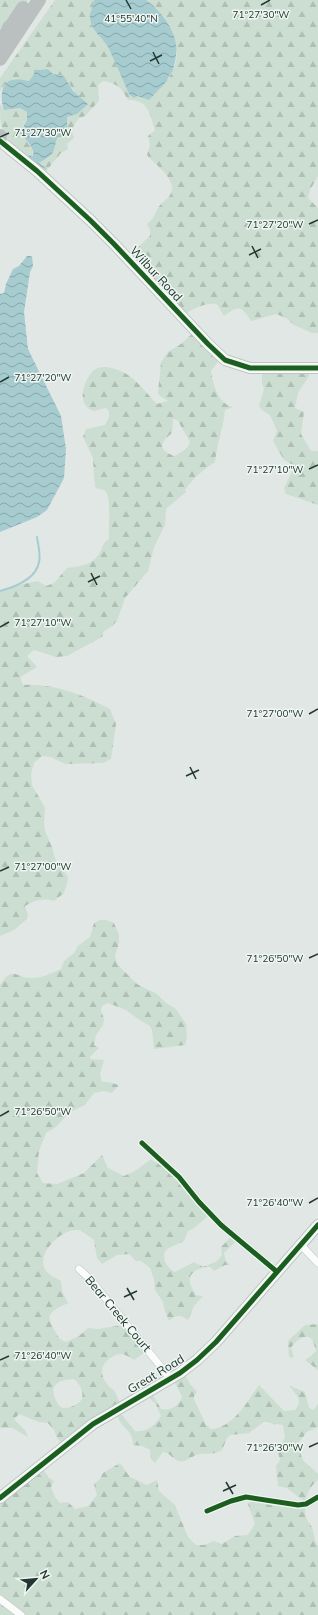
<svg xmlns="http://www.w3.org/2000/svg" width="318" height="1615" viewBox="0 0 318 1615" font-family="Mulish,sans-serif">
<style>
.forest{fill:url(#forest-firs);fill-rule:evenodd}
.water{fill:url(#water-waves)}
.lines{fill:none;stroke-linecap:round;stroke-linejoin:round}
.stream{stroke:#a6ccd0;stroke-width:2}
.street-casing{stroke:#bec4c1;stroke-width:8}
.secondary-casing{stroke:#bec4c1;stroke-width:12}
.highway-casing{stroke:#bcc3c1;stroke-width:14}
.street{stroke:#fafbfb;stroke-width:7}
.secondary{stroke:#fafbfb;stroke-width:10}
.highway{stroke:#bac0bf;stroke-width:13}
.cycleway-casing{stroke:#eff6f2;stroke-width:8}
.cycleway{stroke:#1b5e20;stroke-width:5}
.ticks{fill:none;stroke:#223731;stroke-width:1.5}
.labels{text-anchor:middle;stroke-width:3;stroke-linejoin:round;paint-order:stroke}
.street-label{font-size:12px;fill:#223731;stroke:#eff6f2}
.ticks-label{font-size:10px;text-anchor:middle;fill:#223731;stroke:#eff6f2;stroke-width:3;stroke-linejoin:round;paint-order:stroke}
</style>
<defs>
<pattern id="forest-firs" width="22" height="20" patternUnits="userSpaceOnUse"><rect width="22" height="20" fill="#ccded1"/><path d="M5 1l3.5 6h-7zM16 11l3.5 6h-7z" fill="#afbfb4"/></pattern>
<pattern id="water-waves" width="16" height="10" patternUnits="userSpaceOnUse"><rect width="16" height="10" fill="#a6ccd0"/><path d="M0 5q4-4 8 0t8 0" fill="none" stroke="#87a6a9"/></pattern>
</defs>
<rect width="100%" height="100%" fill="#e1e7e4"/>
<path class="forest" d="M0 0H28L0 42Z
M55 0H94C94 6 89 12 90 18 91 31 102 37 108 47 115 62 122 78 129 94L149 100C156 91 167 82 172 72 186 46 167 14 146 0H318V176L310 190 308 198 318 208V333H312L294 325 286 318 276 314 251 321C241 306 239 305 224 316L217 304C205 302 192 309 182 316L128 258C136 251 141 243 150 236V230L147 224C157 216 154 212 161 204 163 201 168 199 170 195 179 180 155 165 147 155L150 145 148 136 155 130C150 114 148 99 128 100 121 87 118 84 103 81L98 85 99 101 85 116 79 118 71 130 74 138 67 144 68 149 61 153 47 170 39 163 48 158 55 149 57 137 62 129 67 117 77 114 74 91 64 76 53 74 48 69H39L29 81 5 84 0 91V78Z
M0 104 4 110 20 108 27 112V120L22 127 24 138 32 149 33 157C18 155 5 137 1 124 0 118 0 110 0 104Z
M194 332 221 358 211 371C213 384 218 404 233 407L225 410C223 428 217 444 215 462 203 470 193 478 185 490L186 492 166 509 165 525 154 547 148 571 125 598 117 621 112 626 103 632 102 637 67 656 56 657 34 650 27 656 37 667 20 677 23 685C54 683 83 695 110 709L116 724 111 759 103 763 65 764 51 757 42 756 34 763 31 774 32 785 45 808 44 824 45 831 52 847 56 862 67 875 68 880 64 893 54 901C42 898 35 900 25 906L28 915 27 919 14 930 0 936V592L19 585 38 581 46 586 54 583 67 568C80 566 91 566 99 554 104 547 100 546 109 539 108 529 112 497 105 491 103 489 98 489 96 488L94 478 93 458 83 437 86 429 105 425 109 417V411L106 408 94 411C91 410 87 408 86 406 78 397 86 377 94 370 100 365 111 367 118 370 134 375 145 392 157 404L168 401 160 396 158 393 161 362 168 352 181 344ZM173 419H175L178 421 190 442C188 449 181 453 174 456 157 449 160 443 172 433Z
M309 369V376L298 393 295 408 304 412 301 434 311 451H318V505L286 494 284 488 295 466 284 460 273 441 277 431 270 415 262 410 259 406 264 389 262 383V370Z
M100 920H106L114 923 119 935V943L115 956 117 964 137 984 157 994 166 1003 175 1008 186 1024 187 1037 185 1045 154 1049 152 1030 150 1026 138 1019 126 1010 108 1003 102 1006 101 1010 104 1019 103 1025 96 1035 94 1045 99 1048 90 1057 91 1059 104 1060 100 1074 102 1082H108L119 1085 112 1093 104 1091 94 1093 85 1105 70 1112 56 1127 46 1133 39 1151 37 1173 43 1183 57 1184 84 1173 102 1155 108 1168 124 1176 135 1171 151 1159 178 1178 209 1215C203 1220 196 1228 188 1231L184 1241 167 1249C160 1257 167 1268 175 1272L194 1262 203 1267 217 1261 222 1255 221 1247 231 1237 236 1241 224 1253 226 1261 230 1265H225L214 1271 210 1267C201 1267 187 1272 190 1283 191 1287 194 1291 196 1295L203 1296 194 1306 188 1320C180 1315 177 1314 169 1321L165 1311 163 1302 155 1290 154 1279 150 1268 141 1261H136L129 1254 117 1255 102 1264 97 1258 94 1240 80 1230C76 1230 71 1230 67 1232 55 1237 36 1256 46 1271 49 1275 56 1278 61 1281L62 1291 68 1303C52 1311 43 1313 55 1331 58 1337 60 1340 66 1342L79 1336 88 1328 98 1329 123 1325 147 1351 134 1360C126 1355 121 1351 112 1357 100 1364 99 1375 108 1385 110 1388 113 1389 115 1392 117 1396 119 1401 121 1406L117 1409 135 1431C146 1433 155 1425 161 1416L155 1403 152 1401 146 1393 150 1390 161 1409C170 1411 179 1406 182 1397L172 1377 183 1371 190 1384 197 1392 194 1396V1399L206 1425 211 1429C233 1428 248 1401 259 1385L284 1411 295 1410C304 1398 296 1397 290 1386L305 1392 309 1408 314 1410 318 1404V1427L307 1432 299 1442C301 1465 305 1460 318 1474V1480C307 1488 303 1503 306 1517 307 1521 311 1524 312 1528 315 1535 313 1538 318 1546V1615H0V1499L41 1466 49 1478 54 1481 51 1487 55 1497 60 1503 68 1502 75 1509 88 1506 97 1495 94 1484 100 1479 103 1473 120 1463 130 1477 147 1485 157 1480 159 1491 175 1505 188 1537 196 1545H204L214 1541 222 1544 235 1536 248 1535 255 1524 248 1504 254 1497 281 1501H304L287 1488 278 1486 276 1466 280 1460 278 1452 285 1437 283 1425 277 1424 275 1425 269 1422H264L249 1433 230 1435 227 1438 222 1450C214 1455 209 1453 200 1454 191 1455 186 1465 176 1460 171 1457 170 1453 163 1452L155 1463 151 1459 150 1450 142 1446 133 1445C133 1433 127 1431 121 1423 118 1419 117 1415 115 1411L63 1446 57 1438 54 1430 48 1423 39 1422 19 1414 14 1419 25 1430 28 1437 12 1428H0V985C14 964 16 979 33 978 42 978 52 973 61 969L64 961 74 953 78 946 90 937 94 923ZM74 1379C79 1383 84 1391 82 1398 81 1402 77 1404 73 1406 70 1407 68 1408 64 1408 60 1408 58 1404 56 1400 48 1384 59 1380 74 1379Z
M318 1324V1370L305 1360 312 1355 316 1351C315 1348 314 1344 313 1341 307 1331 295 1341 291 1348L294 1358 289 1357 288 1341 305 1325Z"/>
<path class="water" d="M94 0H146C161 10 180 35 176 55 176 59 174 65 173 70 171 74 168 76 167 81L149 100 137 96 134 98 129 94C122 78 115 62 108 47 102 37 91 31 90 18 89 12 94 6 94 0Z
M48 69 53 74 64 76 73 91 88 104 77 114 67 117V128L62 129C50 147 62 151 39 163L46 168 47 171 26 155 33 156C35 147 25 140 20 133L27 120V112L20 108 4 110C0 100 0 81 13 80 18 79 24 80 29 81L34 74V70Z
M27 256H32L33 266 30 272 24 312 28 349 61 416 66 449 64 478 47 510 37 517 0 532V294L4 293 6 284 13 269 19 266Z"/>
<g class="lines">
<path class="stream" d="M0 591C15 587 36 579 39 562 41 555 38 545 37 537"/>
<defs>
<path id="street" d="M142 1143 179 1177 199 1202 221 1225 276 1271
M300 1244 318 1263
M79 1269 90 1279 170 1378
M207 1511 231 1501 246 1497 298 1505 306 1504 318 1497
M0 1599 21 1615"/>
<path id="secondary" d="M0 141 37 171 90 220 114 244 208 344 225 360 250 368H318
M0 1498 93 1424 180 1373 197 1360 216 1342 318 1225"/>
<path id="highway" d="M0 43 23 8
M0 59 39 0
M0 136V141"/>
</defs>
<use href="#street" class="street-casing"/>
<use href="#secondary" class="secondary-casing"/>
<use href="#highway" class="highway-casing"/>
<use href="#street" class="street"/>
<use href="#secondary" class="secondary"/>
<use href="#highway" class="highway"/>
<defs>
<path id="cycleway" d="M0 141 37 171 90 220 114 244 208 344 225 360 250 368H318
M142 1143 179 1177 199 1202 221 1225 276 1271
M0 1498 93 1424 180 1373 197 1360 216 1342 318 1225
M207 1511 231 1501 246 1497 298 1505 306 1504 318 1497"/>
</defs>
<use href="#cycleway" class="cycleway-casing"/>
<use href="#cycleway" class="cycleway"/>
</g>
<path class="ticks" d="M126 0 131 9M261 5 270 0M153 52 159 64M150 61 162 55M0 137 9 133M309 224 318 220M252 246 258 258M249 255 261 249M0 382 9 377M309 469 318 465M91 573 97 585M88 582 100 576M0 627 9 622M309 714 318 709M190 767 196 779M186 776 199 770M0 871 9 867M309 958 318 954M0 1116 9 1111M309 1203 318 1198M127 1288 134 1300M124 1297 137 1291M0 1360 9 1356M309 1447 318 1443M226 1482 233 1494M223 1491 236 1485"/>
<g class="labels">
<g class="street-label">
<text transform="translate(156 274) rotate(47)" y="4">Wilbur Road</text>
<text transform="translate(118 1314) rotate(50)" y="4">Bear Creek Court</text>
<text transform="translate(156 1374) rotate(-31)" y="4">Great Road</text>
</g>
</g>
<g class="ticks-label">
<text x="261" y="18">71°27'30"W</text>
<text x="131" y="22">41°55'40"N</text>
<text x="43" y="136">71°27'30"W</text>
<text x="275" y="228">71°27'20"W</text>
<text x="43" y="381">71°27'20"W</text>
<text x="275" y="473">71°27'10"W</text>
<text x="43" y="626">71°27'10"W</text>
<text x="275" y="717">71°27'00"W</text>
<text x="43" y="870">71°27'00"W</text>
<text x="275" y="962">71°26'50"W</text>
<text x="43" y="1115">71°26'50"W</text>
<text x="275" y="1206">71°26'40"W</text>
<text x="43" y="1359">71°26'40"W</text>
<text x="275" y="1451">71°26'30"W</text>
</g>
<g transform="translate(36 1579) rotate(63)" stroke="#eff6f2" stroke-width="3" paint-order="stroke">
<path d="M0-3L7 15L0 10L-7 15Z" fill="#223731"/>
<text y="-6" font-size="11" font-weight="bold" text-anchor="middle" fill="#223731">N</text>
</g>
</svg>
